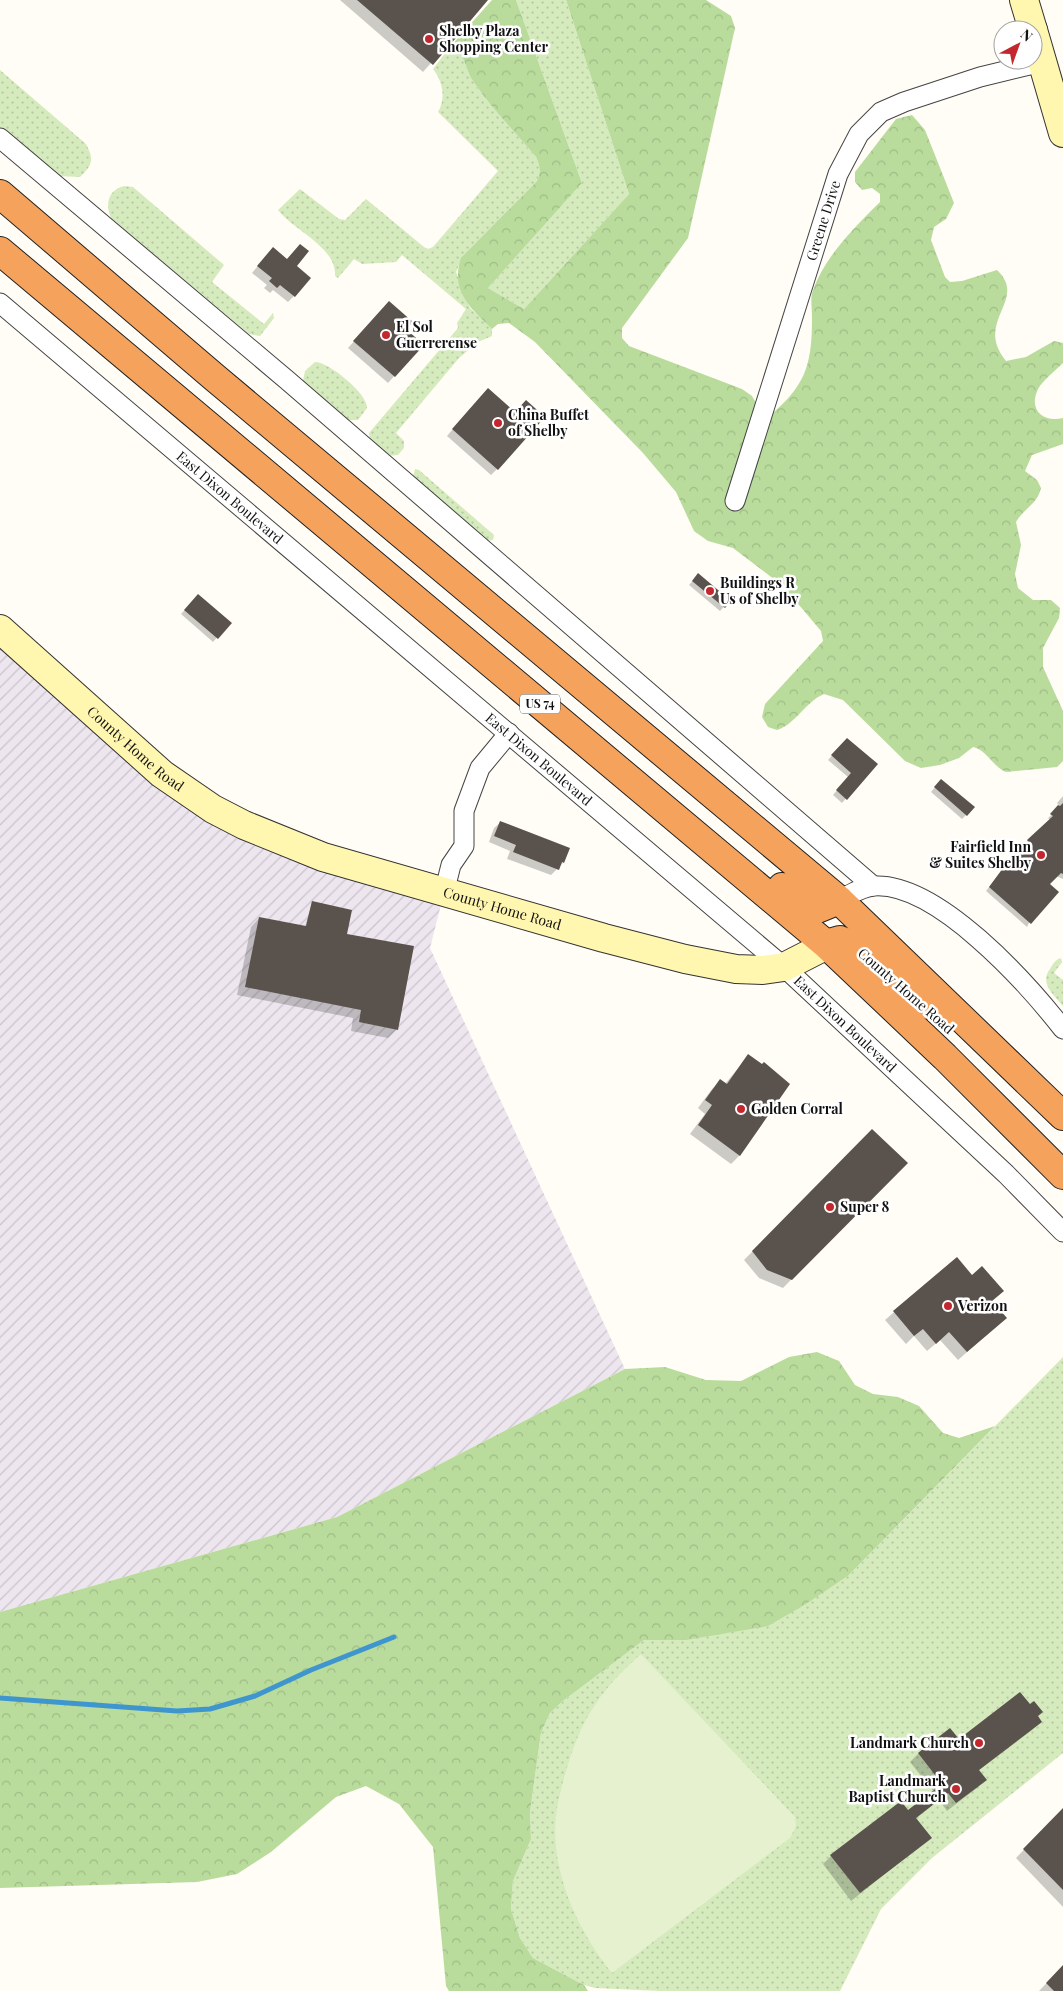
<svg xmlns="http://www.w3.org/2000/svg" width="1063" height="1991" viewBox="0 0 1063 1991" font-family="'Playfair Display',serif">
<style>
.industrial{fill:url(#industrial-furrows)}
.grass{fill:url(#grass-dots)}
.forest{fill:url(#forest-crowns)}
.pitch{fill:#e6f2cf}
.shadow{fill:#0003}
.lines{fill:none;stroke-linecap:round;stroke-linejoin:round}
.stream{stroke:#3f96cf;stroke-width:5}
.building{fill:#5a524d}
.street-casing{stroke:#444;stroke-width:21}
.secondary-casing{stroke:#333;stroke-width:30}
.highway-casing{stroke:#222;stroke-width:30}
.street{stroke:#fff;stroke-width:19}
.secondary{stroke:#fff6b0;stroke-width:28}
.highway{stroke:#f5a25d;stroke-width:28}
.poi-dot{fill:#c4262e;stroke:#fff;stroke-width:2}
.labels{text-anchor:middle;stroke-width:5;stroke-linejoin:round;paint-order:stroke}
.shield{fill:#fff;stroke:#585858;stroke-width:1}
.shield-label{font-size:12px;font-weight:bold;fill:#111}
.poi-label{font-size:14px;font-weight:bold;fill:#111;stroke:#fff;text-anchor:start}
.street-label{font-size:14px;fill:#111;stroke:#fff}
</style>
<defs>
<pattern id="industrial-furrows" width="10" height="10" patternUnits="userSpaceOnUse" patternTransform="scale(1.25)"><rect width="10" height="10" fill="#eee6ef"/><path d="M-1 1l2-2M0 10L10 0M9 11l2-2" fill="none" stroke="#cbc4cc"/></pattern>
<pattern id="grass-dots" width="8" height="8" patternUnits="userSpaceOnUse" patternTransform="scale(1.25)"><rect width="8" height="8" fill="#d5ebbd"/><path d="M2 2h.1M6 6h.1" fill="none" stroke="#b6c8a1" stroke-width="1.8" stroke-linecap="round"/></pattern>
<pattern id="forest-crowns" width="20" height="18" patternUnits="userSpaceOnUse" patternTransform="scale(1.25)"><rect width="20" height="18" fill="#b9dc9c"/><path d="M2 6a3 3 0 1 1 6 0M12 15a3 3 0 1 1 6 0" fill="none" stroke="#9ebc85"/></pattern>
</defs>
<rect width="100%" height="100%" fill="#fffdf5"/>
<path class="industrial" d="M0 629 213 809 444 893 430 948 625 1369 337 1517 0 1612Z"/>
<path class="grass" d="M516 0H566L629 194 524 309 488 288 582 183Z
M449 48C467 53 464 68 473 81 491 108 515 132 536 157 540 166 541 171 537 181L462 258 456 272 470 308 492 329V336L478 342 459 358 396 433 404 441V448L398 455 387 456 370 442 369 433 458 328 457 323 466 309 402 255 396 262 362 264 354 259 338 278 335 276C337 247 293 230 278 210L300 189 339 219 345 220 366 199 424 247 428 249 433 247 498 171 438 112C446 98 443 82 433 69Z
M0 70 86 144C94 159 93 165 80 177L58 176 0 128Z
M124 186 133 187 224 265 212 282 264 324 273 313 274 318 260 336 249 334 111 218C105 204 108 190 124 186Z
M315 362C329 362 368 394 367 408L358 420H346L305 385 303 381 305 371Z
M415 469 419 470 494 535 493 540 486 541 413 477Z
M1061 958 1062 962 1054 973 1063 980V1006C1054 995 1039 983 1050 969 1053 964 1055 960 1061 958Z
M1063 1357V1753L932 1858 881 1909 840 1991H660L595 1988 584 1985 533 1958 520 1938 511 1909 513 1881 531 1839 530 1812 541 1733 550 1713 563 1701 644 1640 849 1575Z"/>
<path class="forest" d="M492 0H516L582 183 488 288 524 309 629 194 566 0H706L731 16 735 28 688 238 622 328V338L629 346 742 389 752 396 759 408 774 412C808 383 812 359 812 317 812 309 810 297 813 290 826 255 854 228 880 202V194L872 188 862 190 855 182V172L896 119 912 115 925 130 954 203 946 219 934 227 931 240 945 277 950 282 962 281 997 270C1029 300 973 321 1006 361L1026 357 1054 341 1063 343V363C1056 370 1043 380 1038 389 1028 410 1043 423 1063 418V444L1032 455 1025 471 1037 480 1041 488C1037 505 1024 508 1016 522L1021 545 1015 574 1018 588 1033 600H1051L1060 608 1059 618 1043 648V667L1063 711V761L1057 767 1006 772C993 767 987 750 973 747L959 758 940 765 921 768 905 761 843 700 824 694C805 702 796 724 777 730L768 727 762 717 765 704 823 641 821 631 783 586 733 548 708 541 694 531 676 492 643 453 535 342 509 323 498 324 492 329C470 308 450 290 461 258L537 181C541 171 540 166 536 157 515 132 491 108 473 81 464 68 467 53 449 48Z
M817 1352 839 1361 855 1385 873 1394 898 1397 919 1406 943 1433 959 1438 995 1426 849 1575 806 1604 768 1626 686 1640H644L563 1701 550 1713 541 1733 530 1812 531 1839 513 1881 511 1909 520 1938 533 1958 584 1985 588 1991H449L446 1986 433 1847 399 1804 366 1786 336 1797 271 1852 237 1874 197 1882 0 1888V1612L337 1517 625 1369 665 1367 706 1380 741 1381 789 1357Z"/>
<path class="pitch" d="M641 1654 795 1817 796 1826 790 1838 612 1973C578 1931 550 1872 556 1815 558 1800 562 1785 566 1771 573 1748 581 1725 595 1705 607 1686 624 1669 641 1654Z"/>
<path class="shadow" d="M340 0H487L423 72Z
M267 255 294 296 288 302 273 290 270 293 264 288 267 285 252 273Z
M383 309 422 345 388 383 348 348Z
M482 395 497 469 491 475 447 436Z
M694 579 729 601 720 611 689 585Z
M195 599 230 623 213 642 181 614Z
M843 743 876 764 842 803 833 795 848 777 828 760Z
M941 780 966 815 962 819 931 792Z
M1063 796V879L1056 876 1048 884 1027 927 986 891 1002 870 1009 868 1026 848 1024 845 1050 820 1048 818 1060 807 1057 803Z
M501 822 563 863 551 875 507 859 510 851 489 842 494 828Z
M312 902 346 935 396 1030 388 1038 351 1031 353 1018 237 995 251 927 259 918 305 927Z
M749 1055 740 1155 731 1164 690 1134 705 1114 698 1108 712 1089 721 1081 725 1084Z
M872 1131 906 1163 783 1288 759 1278 744 1260Z
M956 1258 991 1301 997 1326 958 1360 940 1340 927 1351 914 1336 906 1344 885 1320Z
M1037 1717 1040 1721 1032 1730 978 1771 985 1780 977 1788 947 1811 939 1800 915 1819 930 1838 851 1901 823 1864 831 1856 908 1812 934 1792 910 1762 918 1754 950 1730 959 1741Z
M1063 1809V1907L1016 1858Z
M1063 1966V1991H1039Z"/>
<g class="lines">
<path class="stream" d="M0 1698 177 1711 210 1709 255 1696 311 1670 394 1637"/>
</g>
<path class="building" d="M357 0H488L433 65Z
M300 244 309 251 297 266 311 278 295 297 280 285 277 288 269 281 272 278 257 266 273 247 287 259Z
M389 301 413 322 406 329 424 345 395 377 353 341Z
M488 388 515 412 526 400 545 417 498 470 452 429Z
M698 573 731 601 725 608 692 581Z
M198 594 232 623 218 639 184 610Z
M847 738 878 764 847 800 836 790 851 773 831 755Z
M941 779 975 807 967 816 934 787Z
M1063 803V874L1061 873 1050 884 1059 892 1031 924 989 887 1006 864 1009 867 1027 846 1029 843 1027 840 1053 816 1050 814 1058 805 1060 806Z
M500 821 570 848 564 863 562 862 559 870 513 852 516 845 494 836Z
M312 901 352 910 347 934 414 946 398 1030 359 1022 361 1010 245 987 259 917 306 926Z
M748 1054 762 1064 764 1062 790 1084 740 1156 698 1125 712 1105 705 1100 720 1079 727 1084Z
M872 1129 908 1163 792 1280 767 1270 752 1251Z
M957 1257 972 1275 982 1266 1004 1291 992 1301 1007 1318 967 1352 949 1332 936 1344 923 1329 914 1336 893 1311Z
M1020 1692 1030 1704 1034 1701 1043 1712 1038 1716 1042 1722 979 1770 987 1780 956 1803 948 1793 916 1818 932 1838 860 1893 830 1855 901 1801 908 1810 942 1784 918 1753 950 1728 959 1739Z
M1063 1808V1890L1023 1849Z
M1063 1965V1991H1054L1046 1983Z"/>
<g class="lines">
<defs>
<g id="street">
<path d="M0 138 287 380 873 886"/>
<path id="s1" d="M0 303 784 967 1006 1174 1063 1232"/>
<path id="s2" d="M735 501 838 174 859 134 881 112 904 102 980 77 1042 62"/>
<path d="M444 893 451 865 464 846V811L480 768 509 733"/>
<path d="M839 900C850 895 861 887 874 886 937 882 1027 983 1063 1029"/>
</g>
<g id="secondary">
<path d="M1024 0 1033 30"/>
<path d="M1033 30 1063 133"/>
<path id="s3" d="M0 629 162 774 213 809 244 825 323 857 604 938 685 959 736 969 763 970 784 967 827 945"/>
</g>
<path id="highway" d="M0 194 214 377 839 900 1063 1116
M0 251 827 945 945 1057 1063 1175
M782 887 801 903 817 909 839 900
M833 942 840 940 856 947 923 1005"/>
</defs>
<use href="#street" class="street-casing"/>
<use href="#secondary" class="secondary-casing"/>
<use href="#highway" class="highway-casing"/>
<use href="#street" class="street"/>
<use href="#secondary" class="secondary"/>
<use href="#highway" class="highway"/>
</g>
<g class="poi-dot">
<circle cx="429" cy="39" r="5"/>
<circle cx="386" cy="335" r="5"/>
<circle cx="498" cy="423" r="5"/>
<circle cx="710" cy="591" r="5"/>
<circle cx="1041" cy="855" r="5"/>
<circle cx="741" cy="1109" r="5"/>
<circle cx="830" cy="1207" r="5"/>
<circle cx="948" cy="1306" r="5"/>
<circle cx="979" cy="1743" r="5"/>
<circle cx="956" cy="1789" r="5"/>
</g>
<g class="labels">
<rect class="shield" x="520" y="694.5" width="40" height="19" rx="4"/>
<g class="shield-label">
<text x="540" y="708">US 74</text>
</g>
<g class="poi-label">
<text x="439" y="36">Shelby Plaza<tspan x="439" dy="16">Shopping Center</tspan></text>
<text x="396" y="332">El Sol<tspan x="396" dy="16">Guerrerense</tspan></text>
<text x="508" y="420">China Buffet<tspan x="508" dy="16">of Shelby</tspan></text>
<text x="720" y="588">Buildings R<tspan x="720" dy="16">Us of Shelby</tspan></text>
<text x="1031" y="852" text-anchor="end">Fairfield Inn<tspan x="1031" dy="16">&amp; Suites Shelby</tspan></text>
<text x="751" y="1114">Golden Corral</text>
<text x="840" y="1212">Super 8</text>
<text x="958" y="1311">Verizon</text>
<text x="969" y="1748" text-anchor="end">Landmark Church</text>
<text x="946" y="1786" text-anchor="end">Landmark<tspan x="946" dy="16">Baptist Church</tspan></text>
</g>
<g class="street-label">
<text dy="5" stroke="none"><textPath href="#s2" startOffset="294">Greene Drive</textPath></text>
<text dy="5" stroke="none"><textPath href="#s1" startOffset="301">East Dixon Boulevard</textPath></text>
<text dy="5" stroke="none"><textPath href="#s3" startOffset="181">County Home Road</textPath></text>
<text dy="5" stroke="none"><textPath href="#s1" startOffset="706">East Dixon Boulevard</textPath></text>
<text dy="5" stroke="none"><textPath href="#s3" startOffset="586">County Home Road</textPath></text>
<text transform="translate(906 991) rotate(41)" y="5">County Home Road</text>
<text dy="5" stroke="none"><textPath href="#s1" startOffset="1111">East Dixon Boulevard</textPath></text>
</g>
</g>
<g transform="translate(1018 45) rotate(41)"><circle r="24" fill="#ffffff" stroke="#a0a0a0"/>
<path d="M0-4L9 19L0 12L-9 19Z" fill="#c4262e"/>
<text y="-8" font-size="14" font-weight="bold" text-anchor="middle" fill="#111111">N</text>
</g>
</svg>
